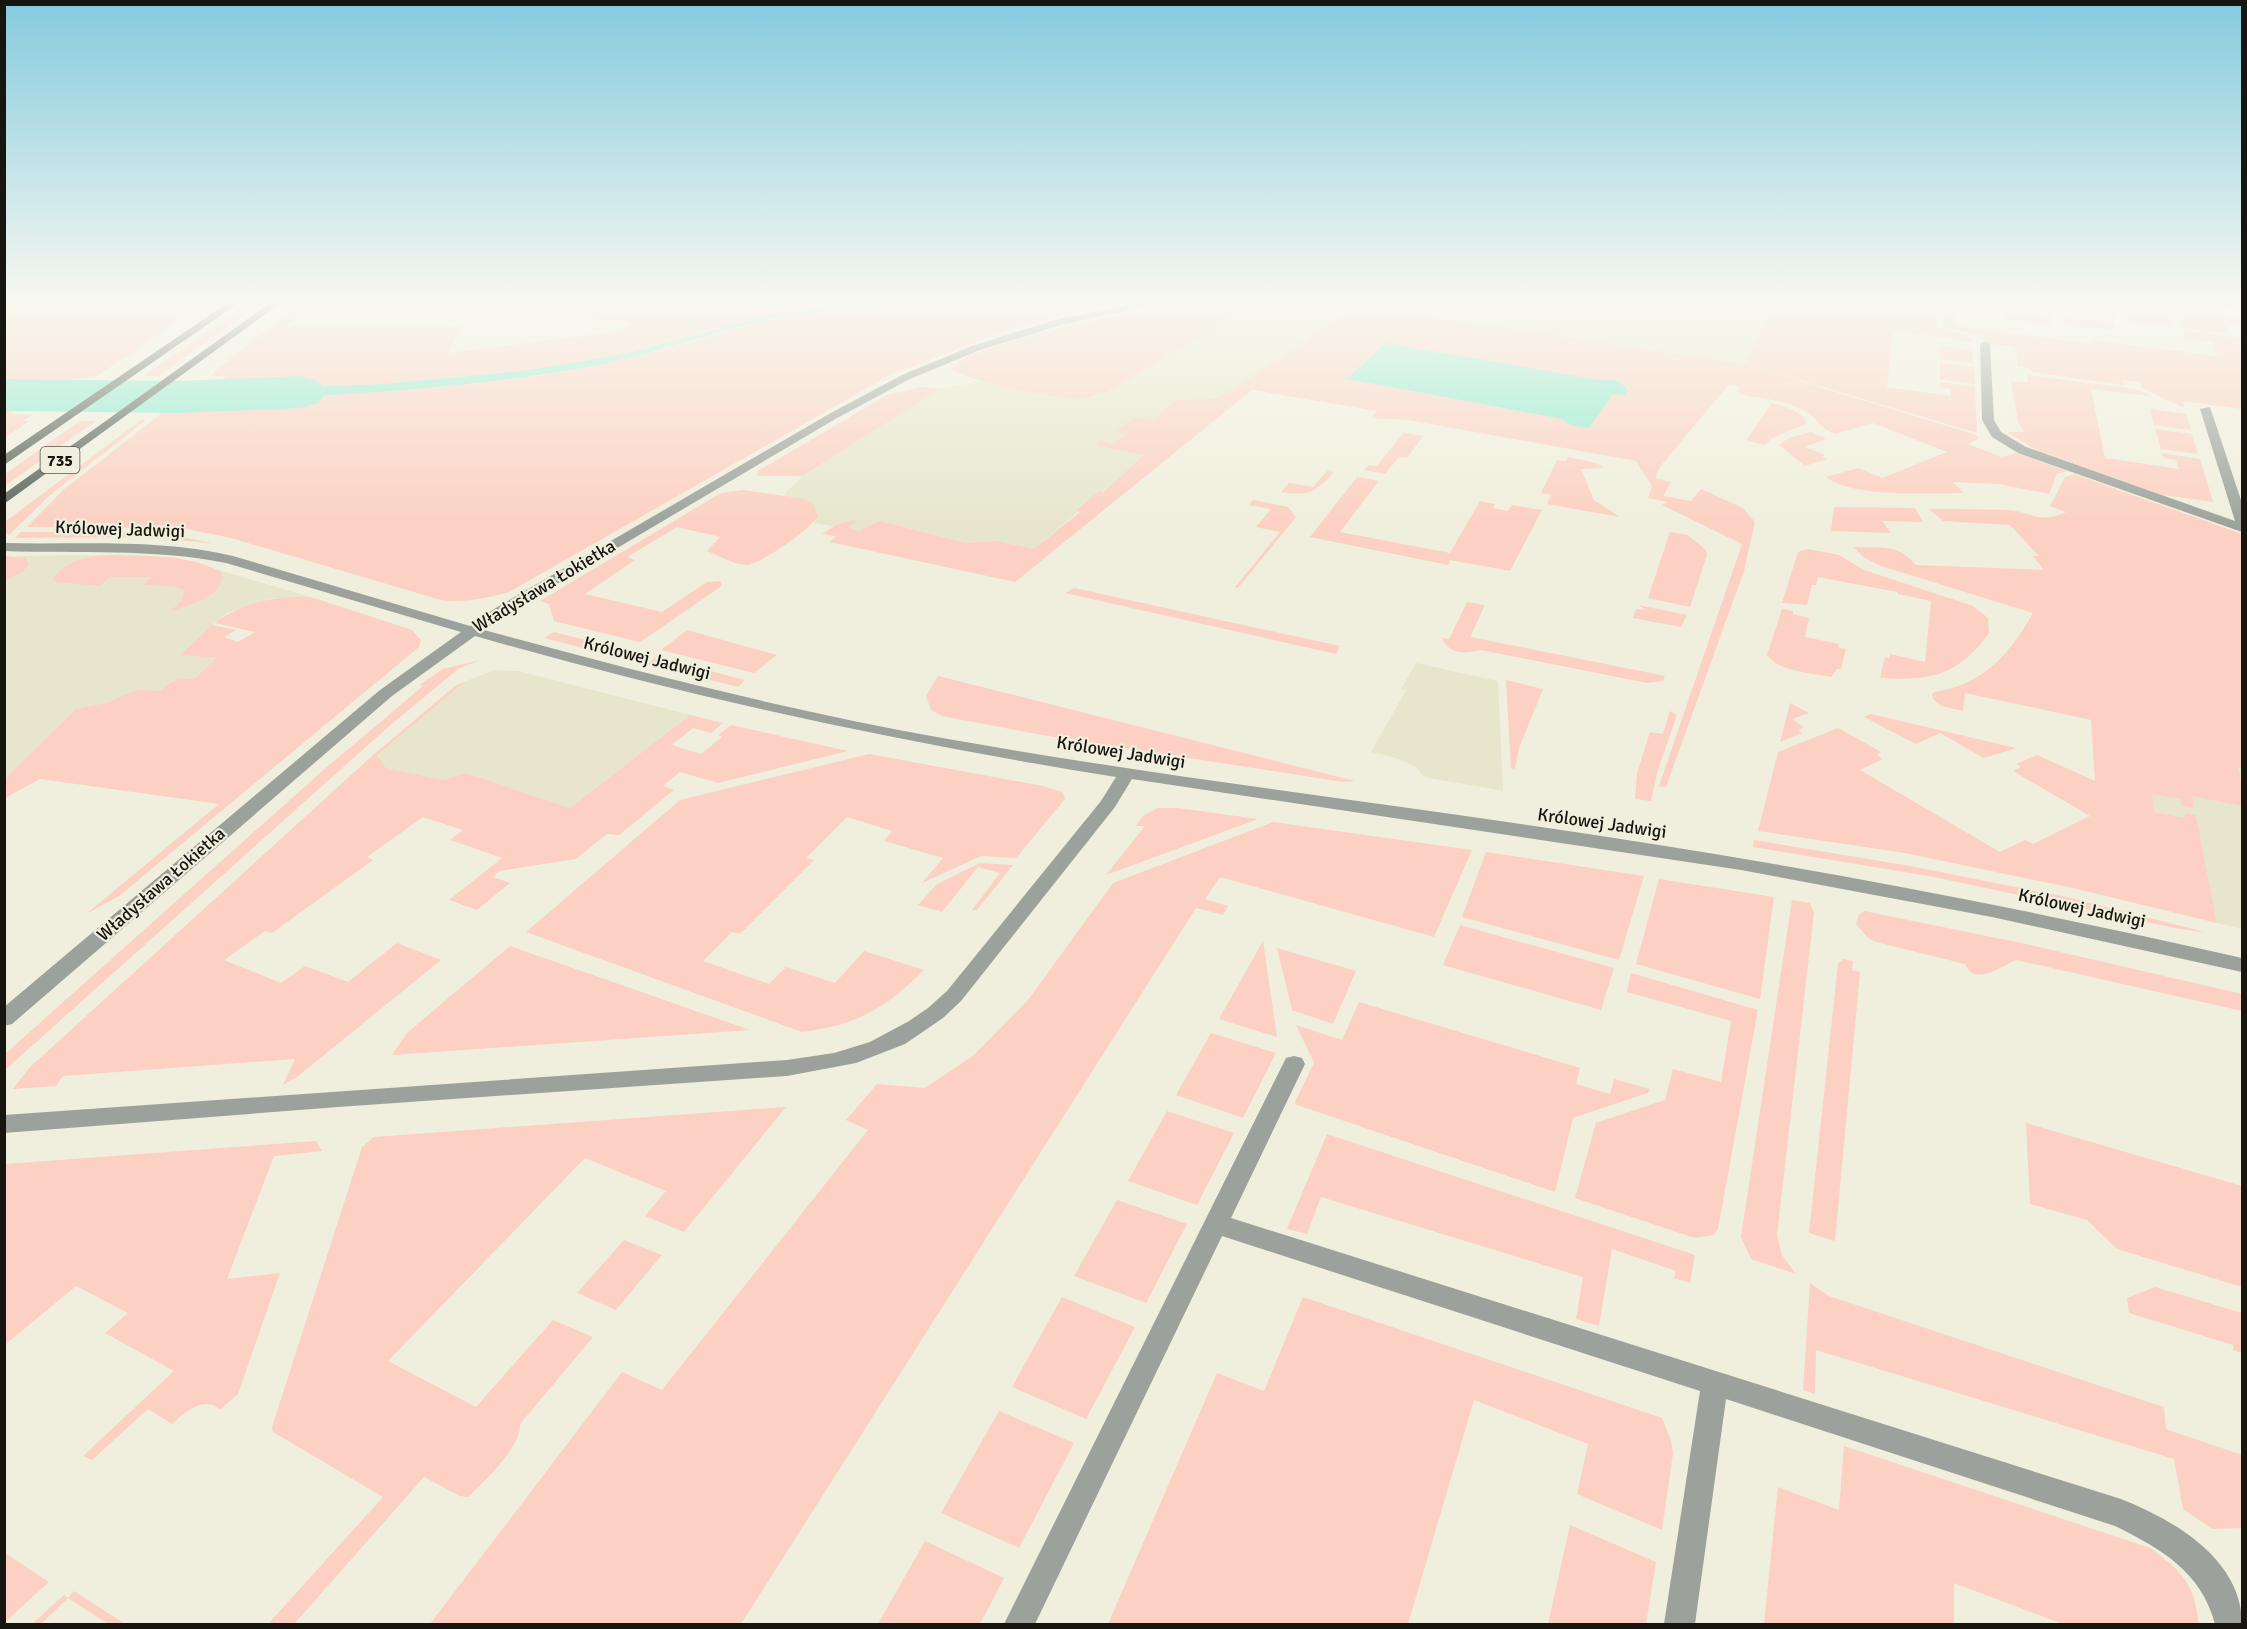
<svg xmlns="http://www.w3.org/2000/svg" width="2247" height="1629" viewBox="0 0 2247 1629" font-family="Signika,sans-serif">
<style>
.built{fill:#e7e6cc}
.green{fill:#fcd0c2;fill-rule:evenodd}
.water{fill:#8eebcf}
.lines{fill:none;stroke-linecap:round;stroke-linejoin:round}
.river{fill:#8eebcf;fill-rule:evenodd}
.minor{fill:#9ca29b;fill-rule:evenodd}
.major{fill:#5a6358;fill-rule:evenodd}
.labels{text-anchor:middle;stroke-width:4.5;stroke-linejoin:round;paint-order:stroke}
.shield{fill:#f0efdd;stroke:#57564d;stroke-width:1.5}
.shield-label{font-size:16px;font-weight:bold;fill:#16150f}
.street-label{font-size:18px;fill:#16150f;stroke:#f0efdd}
</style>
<rect width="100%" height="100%" fill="#f0efdd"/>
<path class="built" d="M1291 300H1362L1428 311 1442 300H1459L1542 312 1552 307 1564 306 1655 317 1663 307 1768 319 1745 364H1738L1352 306 1227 393 1213 399 1177 400 1152 420 1116 432 1126 434 1114 444 1145 455 1034 549 998 541 966 543 880 521 859 531 814 523 818 516 813 504 784 495 802 476 940 389 979 381 1068 398 1093 397 1113 389 1244 310 1259 304Z
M117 555 192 562 314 598H271L229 612 212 625 182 655 218 658 194 679 178 678 159 691H138L106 703 76 710 5 779V581L22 572 17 556H10Z
M1416 663 1498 681 1503 791 1424 777 1416 767 1393 757 1371 752 1406 690 1401 689Z
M495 670 519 671 690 715 570 808 466 773 443 780 386 768 377 755 466 681Z
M2115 754 2242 757V929L2217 923 2196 815 2185 813 2186 819 2154 812Z"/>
<path class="green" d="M5 300H209L97 376 62 381 43 392 5 388Z
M252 300H266L159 376H143Z
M307 300H319L284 327 463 326 448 353 621 331 630 322 577 318 585 312 647 302H707L681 300H878L774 314 620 355 522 371 382 384 210 392 226 376H211L219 367Z
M916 300H1137L1090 308 1007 330 890 375 509 592C487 598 464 603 441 600L231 538 182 528 27 527 62 491 162 413H187L205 400C331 395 460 391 584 368 654 355 721 331 790 316 831 307 874 309 916 300Z
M1205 300H1291L1259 304 1244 310 1113 389C1102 394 1093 397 1081 398 1056 399 972 383 952 369 963 342 1169 304 1205 300Z
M1362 300H1442L1430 310 1452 314Z
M1459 300H1995L1996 306 1960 301 1935 307 1936 326 1971 337 1972 342 1893 330 1887 387 1951 396V389L1940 387V382L1975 387 1977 433 1745 364 1767 319 1663 307 1656 317 1564 306 1552 307 1542 312 1497 305 1493 309 1481 307 1484 304Z
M2002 300H2051L2053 313 2002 306Z
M2057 301 2112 304 2117 320 2060 313Z
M1963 304 1992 308 1993 318 1958 311 1957 326 2092 344V340L2217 356 2212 342 2185 339 2182 330 2242 338V413L2241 409 2183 401 2184 408 2142 388 2141 382 2123 380 2124 385 2032 372 2031 369 2018 366 2015 347 1983 343 1982 336 1942 326 1943 308Z
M1356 305 1743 364 1977 435 1978 439 1968 444 2002 457 2016 453 2067 471 2057 474 2049 494 1999 484 1953 482 1964 493C1929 493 1853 498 1826 477L1858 468 1882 478 1947 452 1873 423 1835 434C1816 426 1819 419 1805 411 1787 400 1763 399 1743 395L1737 391 1739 386 1729 384 1660 467 1655 478 1671 482 1663 496 1691 501 1701 489 1743 508 1755 522 1744 571 1666 787 1659 786 1742 544 1662 505 1668 502 1648 498 1652 486 1636 461 1409 420 1371 418 1377 411 1252 390 1015 582 830 542 836 536 822 534 838 524 856 520 849 528 859 531 880 521 966 543 998 541 1034 549 1080 512 1077 510 1099 491 1103 492 1144 455 1095 445 1099 441 1114 444 1126 434 1115 432 1134 417 1152 420 1177 400 1213 399 1227 393ZM1347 379H1593L1616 380 1627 387 1613 394 1589 428 1562 419Z
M2118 305 2167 308 2173 327 2123 321Z
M2229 307 2242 308V335L2238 326 2226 324 2230 334 2180 328 2175 310 2242 316Z
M2003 309 2051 315 2053 325 2003 319Z
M2062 316 2113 322 2116 330 2064 326Z
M1941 346 1972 350 1973 364 1940 359Z
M1940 363 1974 367 1975 384 1940 379Z
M2027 375 2135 389 2151 396 2091 389 2105 458 2179 469 2176 460 2164 458 2162 453 2200 459 2213 502 2163 495 2036 450 2007 432H2025L2018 422 2011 381 2028 383Z
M921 387 940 389 802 476H757L758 471 887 395Z
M4 400 28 401 9 414 32 415 23 421H29L5 438Z
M1772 403 1794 410 1805 418 1806 424 1772 438 1765 445 1746 440Z
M2150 409 2186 414 2191 430 2154 425Z
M141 420H146L49 496 9 535 5 532 6 521Z
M80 421H96L5 486V474Z
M2155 429 2192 434 2198 454 2161 449Z
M1811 432 1826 439 1805 447 1825 455 1822 457 1827 459 1805 466 1779 445 1789 438Z
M1403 433 1423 436 1407 458 1399 457 1385 474 1364 470 1368 465 1377 466Z
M1568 457 1596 463 1605 468 1581 469 1594 500 1620 517 1547 504 1551 495 1541 493 1557 460 1566 461Z
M1327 471 1334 472C1315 493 1309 496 1281 492L1289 483 1313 487Z
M2074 474 2242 534V768H2238L2242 785V806L2192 796 2194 808 2182 806 2181 799 2152 794 2154 812 2185 818V813L2196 815 2217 923 2073 888 1905 853 1758 831 1778 752 1838 728 1881 752 1877 755 1883 759 1860 770 2000 852 2025 840 2033 844 2090 816 2013 771 2021 767 2016 764 2037 755 2095 781 2091 720 1965 693 1963 711 1941 706 1933 699 1932 694 1935 692C1984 684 2009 655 2033 613L1881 566 1863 557 1854 547C1882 548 1897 543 1916 565L2044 570 2033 556H2039L2010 525 1943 521 1929 509C1955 509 1980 509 2006 510 2031 511 2038 525 2066 512L2050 506 2065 477Z
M1357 477 1379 481 1340 532 1450 553 1480 501 1495 504 1493 508 1508 511 1512 505 1542 510 1510 571 1450 560 1448 565 1310 537Z
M743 490 805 499 813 504 818 516C812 528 761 564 747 565 735 565 718 555 707 551L720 537 677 527 627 557 635 560 585 594 662 612 707 582 720 581 722 586 643 640 639 642 554 621 549 604 540 601 721 493Z
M1253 500 1288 507 1296 517 1238 588 1235 587 1280 532 1256 527 1271 509 1249 505Z
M1834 507 1915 508 1923 522 1882 521 1891 533 1831 531Z
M21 532H153L213 543 139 537 15 538Z
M1670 532 1688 535 1706 550 1707 555 1690 607 1648 598Z
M1808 549 1839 555 1864 570 1973 606 1988 618 1989 633C1958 676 1931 681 1880 678L1885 657 1889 658 1890 654 1925 662 1931 601 1898 594 1897 592 1818 577 1816 585H1812L1807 605 1782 603 1798 552Z
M117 555C150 556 194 555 222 573 227 595 187 606 171 611L182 600 184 590 172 586 144 585 151 577H110L100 586 55 582 53 578C67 558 95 555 117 555Z
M5 556 25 558 29 565 22 572 5 581Z
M1074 588 1340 646 1336 654 1065 593Z
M300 597 314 598 412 630 421 640 419 647 119 896 86 914 219 804 40 779 5 798V779L76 709 106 703 138 690 159 691 178 678 194 679 217 658 181 655 212 625 236 630 224 637 238 642 255 632 215 623C240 604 269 597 300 597Z
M1467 602 1485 605 1470 637 1665 676 1663 681 1647 683 1481 650C1465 654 1450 655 1442 638L1449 639Z
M1638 605 1687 615 1681 627 1633 618 1636 609 1646 610Z
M1782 609 1793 611V614L1809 618 1805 637 1839 644 1838 647 1846 649 1841 669H1837L1831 677C1812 673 1779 672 1767 655Z
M687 630 777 655 754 673 661 650Z
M554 632 626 650 618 657 544 638Z
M656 657 745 680 738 687 647 664Z
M480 660 458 669 387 728 5 1070V1054L320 773 423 686 419 685 443 669Z
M938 676 954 680 1355 781 1343 782 1042 735 942 716 931 710 926 696Z
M1506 680 1543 689 1519 748 1515 769 1511 768Z
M466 681 377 755 386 768 443 780 466 773 570 808 690 715 723 723 711 733 693 728 672 745 701 754 722 737 718 735 731 725 848 751 718 783 680 772 663 786 674 790 619 835 607 834 576 859 499 871 493 877 510 883 477 910 449 900 502 858 450 840 463 830 423 817 367 857 373 860 272 933 265 931 224 960 281 983 305 966 348 982 397 943 441 960 297 1077 283 1085 295 1059 63 1076 56 1086 13 1089 29 1068 372 756 455 686Z
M1790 703 1809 713 1792 719 1804 727 1798 730 1802 733 1780 742Z
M1670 711 1677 715 1657 773 1651 801 1635 799 1637 773 1650 732 1663 734Z
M1871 714 2016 748 1984 758 1940 733 1916 744 1864 717Z
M869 754 1043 786 1062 792 1065 799 1016 858 981 856 922 883 943 858 884 841 892 831 847 817 806 858 814 860 740 934 732 932 703 961 769 984 786 967 835 983 864 951 924 970C885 1009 857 1025 802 1032L526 932 680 800Z
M1158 808H1178L1258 819 1106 875 1145 826H1136L1143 816Z
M1273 822 1472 850 1434 937 1220 877 1205 899 1228 906 1223 915 1196 908 741 1624H430L622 1372 662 1390 868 1130 846 1120 877 1084 925 1088 974 1055 1028 1000 1113 883Z
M1754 840 1905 865 2066 897 2205 932 2180 929 1934 877 1753 847Z
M1486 852 1644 876 1619 960 1462 917Z
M980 863 1013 865 977 910H972L1000 873 978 867 942 912 918 905 937 884Z
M1659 879 1774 897 1760 999 1636 964Z
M1792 900 1810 903 1814 913 1777 1235 1782 1255 1796 1274 1751 1259 1741 1237Z
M1864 911 2026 944 2242 994V1011L2016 960C2000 967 1975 987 1965 964L1876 942 1868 938 1856 924 1859 915Z
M1460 925 1614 968 1601 1010 1443 965Z
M1263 941 1277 1037 1219 1019Z
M510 946 750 1030 392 1055 407 1033Z
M1277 948 1356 971 1333 1024 1292 1010Z
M1843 959 1853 961 1852 970 1860 972 1835 1241 1809 1233 1838 964Z
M1631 973 1758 1010 1718 1229 1713 1235 1695 1238 1575 1198 1596 1123 1665 1100 1673 1069 1721 1082 1731 1021 1627 992Z
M1359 1002 1580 1068 1576 1084 1610 1094 1614 1079 1650 1089 1648 1093 1573 1118 1555 1192 1294 1104 1314 1063 1296 1025 1342 1040Z
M1211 1033 1276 1053 1243 1118 1176 1095Z
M786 1107 684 1232 645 1216 666 1191 585 1158 388 1361 476 1407 553 1320 593 1337 520 1424C522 1446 484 1482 468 1497L460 1496 424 1477 295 1623 297 1624H268L383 1497 273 1432 272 1427 362 1147 374 1137Z
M1167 1111 1234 1133 1197 1205 1128 1181Z
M2026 1123 2242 1186V1287L2117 1249 2087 1220 2030 1204Z
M1327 1134 1695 1255 1690 1283 1674 1278 1676 1271 1612 1249 1599 1326 1576 1319 1583 1277 1321 1197 1307 1234 1287 1229Z
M316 1141 322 1151 274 1156 227 1279 280 1273 238 1394 220 1410C204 1395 185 1412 172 1424L148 1409 92 1460 83 1456 174 1371 105 1333 128 1313 76 1286 5 1345V1164Z
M1117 1200 1187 1224 1146 1303 1074 1276Z
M624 1240 662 1255 616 1310 577 1293Z
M1810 1283 1829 1296 2164 1407 2166 1429 2242 1455V1528L2212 1529 2183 1509 2174 1459 1816 1350 1815 1394 1803 1390Z
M2155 1287 2242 1313V1353L2233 1350V1345L2129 1313 2127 1298Z
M1062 1297 1135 1327 1086 1419 1012 1387Z
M1303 1297 1662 1418 1671 1441 1673 1453 1662 1530 1577 1494 1588 1444 1474 1400 1408 1624H1108L1217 1373 1264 1391Z
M999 1411 1074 1443 1019 1548 941 1513Z
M1844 1446 2150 1548C2183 1572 2194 1583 2199 1624H2062L1954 1583V1624H1764L1778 1487 1839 1510Z
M1570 1525 1656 1562 1646 1624H1548Z
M925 1541 1004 1578 980 1624H878Z
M5 1553 49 1582 5 1622Z
M74 1591 125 1624H108L68 1598 41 1624H32L64 1595 68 1598Z"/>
<path class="water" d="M878 300H916C876 309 834 309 794 315 722 327 654 356 582 368 450 391 313 398 179 400L189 392 382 384 522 371 620 355 774 314Z
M1386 343 1593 379 1616 380 1626 387 1628 391 1625 396 1613 394 1589 428 1571 425 1562 419 1347 379Z
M5 388 43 392 42 393H64L52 401 5 400Z"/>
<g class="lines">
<path class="river" d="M300 376 318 381 326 392 318 403 300 408 180 413 4 411V379L180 381Z"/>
<path class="minor" d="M1156 300H1174L1061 325 980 350 910 379 837 418 504 615 484 630C637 672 791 711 948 739 1184 781 1423 807 1659 845 1855 876 2049 914 2242 958V972L1992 917 1741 870 1132 779 1115 807 961 1001 943 1018 905 1044 856 1063 787 1076 338 1107 4 1133V1115L787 1060 834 1053 870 1042 909 1021 928 1008 947 991 1101 801 1116 777C897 742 688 697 475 636L392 696 12 1024 4 1026V1007L380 690 461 632 226 563C152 548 79 554 4 551V543C80 545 158 538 233 556L470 626 494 609 829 414 902 375 972 346 1055 320Z
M2183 300 2242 301V307L2188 303Z
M1985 341 1990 344 1994 420 2001 432 2026 447 2235 521 2200 409 2210 407 2242 503V532L2018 453 1992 437 1982 420 1980 344Z
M1294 1056 1302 1058 1305 1064 1231 1218 2121 1499C2174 1520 2242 1559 2242 1624H2215C2201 1572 2162 1549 2115 1526L1726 1399 1695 1624H1664L1700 1391 1222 1236 1035 1624H1004L1283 1064 1286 1058Z"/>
<path class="major" d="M232 300H243L4 465V455Z
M274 300H285L4 504V494Z"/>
</g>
<linearGradient id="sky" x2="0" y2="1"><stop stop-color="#84cade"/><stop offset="0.57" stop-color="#f8f8f0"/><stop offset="1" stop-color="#f8f8f0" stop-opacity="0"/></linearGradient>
<rect width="2247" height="528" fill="url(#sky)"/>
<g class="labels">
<rect class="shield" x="40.5" y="447" width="39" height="26" rx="4.5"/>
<g class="shield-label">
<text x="60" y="466">735</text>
</g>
<g class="street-label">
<text transform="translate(120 529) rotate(2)" y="6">Królowej Jadwigi</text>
<text transform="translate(544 586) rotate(-31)" y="6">Władysława Łokietka</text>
<text transform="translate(647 658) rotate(14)" y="6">Królowej Jadwigi</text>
<text transform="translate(1121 752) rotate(9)" y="6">Królowej Jadwigi</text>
<text transform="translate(1602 823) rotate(8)" y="6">Królowej Jadwigi</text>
<text transform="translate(161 884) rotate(-41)" y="6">Władysława Łokietka</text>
<text transform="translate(2082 908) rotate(12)" y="6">Królowej Jadwigi</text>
</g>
</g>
<rect width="2247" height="1629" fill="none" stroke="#16150f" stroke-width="12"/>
</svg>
